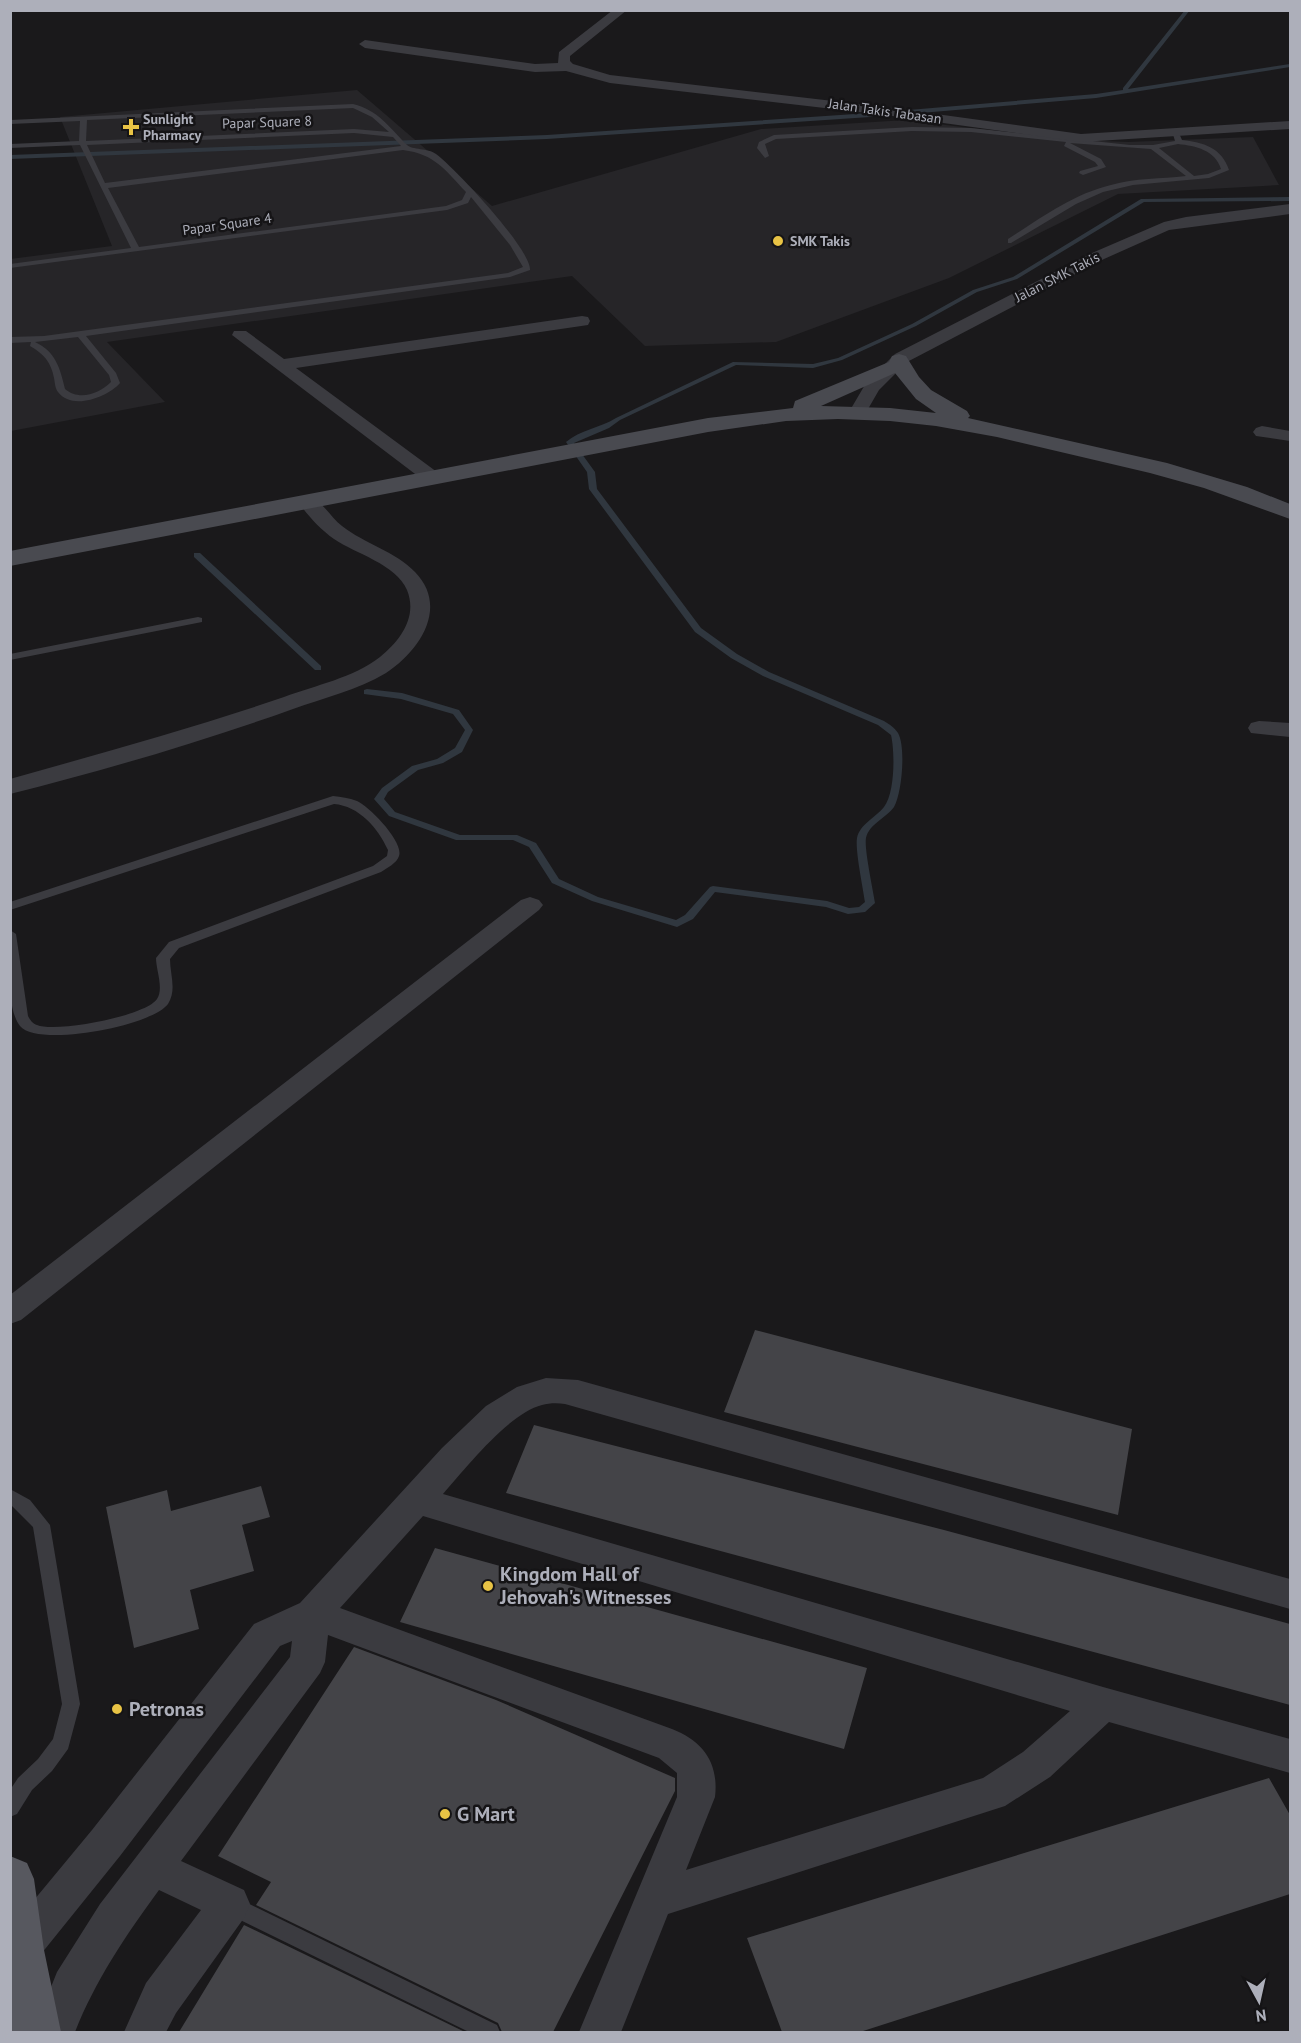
<svg xmlns="http://www.w3.org/2000/svg" width="1301" height="2043" viewBox="0 0 1301 2043" font-family="'PT Sans',sans-serif">
<style>
.built{fill:#262528}
.lines{fill:none;stroke-linecap:round;stroke-linejoin:round}
.stream{fill:#30373f;fill-rule:evenodd}
.building{fill:#444448}
.service{fill:#3b3b40;fill-rule:evenodd}
.minor{fill:#3b3b40;fill-rule:evenodd}
.secondary{fill:#494a50;fill-rule:evenodd}
.primary{fill:#57585f;fill-rule:evenodd}
.poi-dot{fill:#e8c345;stroke:#151416;stroke-width:2}
.labels{text-anchor:middle;stroke-width:5;stroke-linejoin:round;paint-order:stroke}
.far-street-label{font-size:14px;fill:#adafba;stroke:#151416}
.far-poi-label{font-size:14px;font-weight:bold;fill:#adafba;stroke:#151416;text-anchor:start}
.near-poi-label{font-size:20px;font-weight:bold;fill:#adafba;stroke:#151416;text-anchor:start}
</style>
<rect width="100%" height="100%" fill="#1a191b"/>
<path class="built" d="M357 90 492 206 761 129 906 120 1057 139 1128 142 1253 137 1279 185 1118 194 949 278 776 342 645 346 572 276 107 342 165 402 11 431 10 259 112 246 60 117Z"/>
<g class="lines">
<path class="stream" d="M1185 10H1190L1128 89 1290 64V67L1096 98 885 116 547 139 10 159V155L547 135 885 112 1096 94 1123 90V88Z
M1290 197V201L1144 202 1017 279 977 292 916 326 842 360 813 368 736 365 620 420 609 428 574 443 595 472 597 489 701 628 737 654 769 672 884 721C889 724 895 728 898 733 906 747 902 793 894 807 886 818 869 824 866 838 864 849 873 889 875 903L865 912 848 914 826 907 715 892 693 919 677 927 592 901 552 883 529 847 513 840H456L389 816 374 799 382 788 412 766 437 759 455 748 465 730 453 714 401 699 364 694V690L367 689 402 693 459 710 473 730 462 752 443 763 418 770 388 792 384 799 395 812 460 835H517L536 843 559 879 598 897 676 920 685 915 710 887 713 886 827 901 849 908 859 907 865 902C863 888 855 850 857 838 860 824 875 818 884 807 895 793 895 752 891 735L878 725 763 676 731 658 695 632 589 489 587 472 566 442C580 430 600 428 616 418L733 362 813 364 838 358 912 324 973 290 1013 277 1141 199Z
M194 553H200L321 666V670H315L194 557Z"/>
</g>
<path class="building" d="M755 1330 1132 1429 1118 1515 724 1412Z
M534 1425 944 1530 1290 1624V1705L506 1493Z
M261 1486 270 1517 242 1525 254 1571 190 1590 199 1629 134 1648 106 1507 167 1490 171 1511Z
M435 1548 867 1668 844 1749 400 1622Z
M354 1647 496 1700 675 1778V1791L553 2032H502L498 2023 256 1905 271 1882 218 1856Z
M1269 1778 1290 1815V1894L860 2032H782L747 1938Z
M244 1925 465 2032H179Z"/>
<g class="lines">
<path class="service" d="M353 104C378 110 389 127 407 145 412 150 428 148 436 154 455 168 531 249 530 270L510 277 86 336 116 373 120 383C108 397 72 411 58 392 55 388 55 383 54 378 51 362 44 354 30 346L31 342 10 343V337L44 336 508 273 523 267 510 245 471 197 468 203 447 210 10 268V264L131 248 80 145 10 148V144L79 141 80 121 10 124V120ZM353 108 372 117 389 132 354 129 86 141 87 120ZM354 133 393 137 401 146 105 183 87 145ZM403 150C435 154 445 170 466 192L462 200 446 206 139 247 108 188ZM78 337 109 375 111 382C99 394 79 401 65 389 60 368 56 352 35 342Z
M912 127 971 128 1130 145H1153L1175 141 1172 131 1175 129 1178 131 1182 140C1203 142 1222 148 1229 170L1209 178 1133 185 1103 192 1076 204 1011 243H1008V239C1041 218 1073 194 1111 185 1135 178 1161 179 1186 176L1151 149 1070 143 1101 159 1106 167 1083 175 1079 173 1080 171 1098 166 1095 162 1064 146 1066 142 971 132 912 131 776 139 765 144 769 156 765 158 757 148 759 142 774 135ZM1178 144C1196 146 1215 150 1221 169L1208 174 1194 176 1159 148Z
M198 617 202 618V622L10 660V654Z
M333 796C341 797 349 798 357 801 369 806 404 842 399 856 397 863 387 868 381 872L179 948 170 959C170 974 177 990 168 1004 152 1026 38 1048 20 1026 5 1007 10 954 10 930L16 934 28 1016C30 1020 33 1024 37 1025 56 1033 146 1016 157 999 164 988 156 970 156 958L169 942 373 866 387 856 388 850C378 828 359 806 334 804L10 910V902Z
M10 1489 30 1500 50 1525 80 1704 68 1749 52 1771 32 1790 17 1814 10 1817V1790L18 1778 38 1759 53 1739 62 1704 33 1527 10 1504Z
M231 1895 497 2025 500 2032H469L224 1912 221 1905 224 1898Z"/>
<path class="minor" d="M613 10H627L570 56V61L573 64 610 75 885 107 1081 134 1290 121V129L1081 142 885 115 610 83 566 71 535 72 365 48 359 44 365 40 535 64 558 63 559 52Z
M1290 204V214L1169 230 1104 259 907 362 879 390 864 416H852L849 412 866 383 895 354 1092 253 1164 222 1186 217Z
M582 316 588 317 590 321 588 325 296 368 441 475 444 479 441 483H427L232 335 234 331H246L284 359Z
M1262 426 1290 431V441L1256 436 1253 432 1256 428Z
M309 497C322 500 331 518 342 526 365 544 395 551 415 572 449 607 420 651 386 673 358 690 323 698 293 709 201 742 105 770 10 794V779C102 753 194 728 284 697 316 685 353 678 380 657 400 641 418 617 407 590 396 564 356 554 334 539 320 529 309 517 299 503L302 499Z
M1259 721 1290 723V737L1251 733 1248 728 1251 723Z
M530 897 539 900 543 905 539 910 21 1320 10 1324V1295L521 900Z
M546 1378 578 1380 1290 1579V1609L565 1404C558 1403 549 1403 542 1405 509 1413 465 1469 443 1494L1103 1687 1290 1739V1773L1109 1722 1050 1777 1005 1806 668 1914 621 2032H579L677 1797V1773L659 1758 328 1635 325 1662 320 1673 181 1861 244 1890 250 1904 244 1918 176 2013 166 2032H124L146 1983 201 1910 159 1890C126 1935 95 1981 75 2032H33L57 1972 100 1904 290 1657 292 1641 280 1646 120 1856 33 1964 19 1970 10 1967V1929L92 1830 254 1624 300 1603 442 1448 486 1406 517 1387ZM423 1516 1070 1711 1023 1752 983 1778 686 1870 715 1797C719 1763 703 1741 672 1729L340 1608Z"/>
<path class="secondary" d="M899 354 906 356 919 377 931 390 967 411 970 416 968 418 1167 463 1247 487 1290 504V519L1204 488 1150 473 997 437 936 426 890 421 838 419 786 421 708 432 10 566V551L708 418 793 408 795 401 889 362 892 356ZM895 373 916 399 936 413 890 408 821 406Z"/>
<path class="primary" d="M10 1856 27 1863 34 1879 44 1950 61 2032H10Z"/>
</g>
<g class="poi-dot">
<path d="M128 118h6v6h6v6h-6v6h-6v-6h-6v-6h6z"/>
<circle cx="778" cy="241" r="6"/>
<circle cx="488" cy="1586" r="6"/>
<circle cx="117" cy="1709" r="6"/>
<circle cx="445" cy="1814" r="6"/>
</g>
<g class="labels">
<g class="far-street-label">
<text transform="translate(885 111) rotate(8)" y="5">Jalan Takis Tabasan</text>
<text transform="translate(267 122) rotate(-2)" y="5">Papar Square 8</text>
<text transform="translate(227 224) rotate(-8)" y="5">Papar Square 4</text>
<text transform="translate(1057 277) rotate(-27)" y="5">Jalan SMK Takis</text>
</g>
<g class="far-poi-label">
<text x="143" y="124">Sunlight<tspan x="143" dy="16">Pharmacy</tspan></text>
<text x="790" y="246">SMK Takis</text>
</g>
<g class="near-poi-label">
<text x="500" y="1581">Kingdom Hall of<tspan x="500" dy="23">Jehovah's Witnesses</tspan></text>
<text x="129" y="1716">Petronas</text>
<text x="457" y="1821">G Mart</text>
</g>
</g>
<rect width="1301" height="2043" fill="none" stroke="#adafba" stroke-width="24"/>
<g transform="translate(1259 2001) rotate(172)" stroke="#151416" stroke-width="4.5" paint-order="stroke">
<path d="M0-4.5L10 22L0 15L-10 22Z" fill="#adafba"/>
<text y="-9" font-size="16" font-weight="bold" text-anchor="middle" fill="#adafba">N</text>
</g>
</svg>
